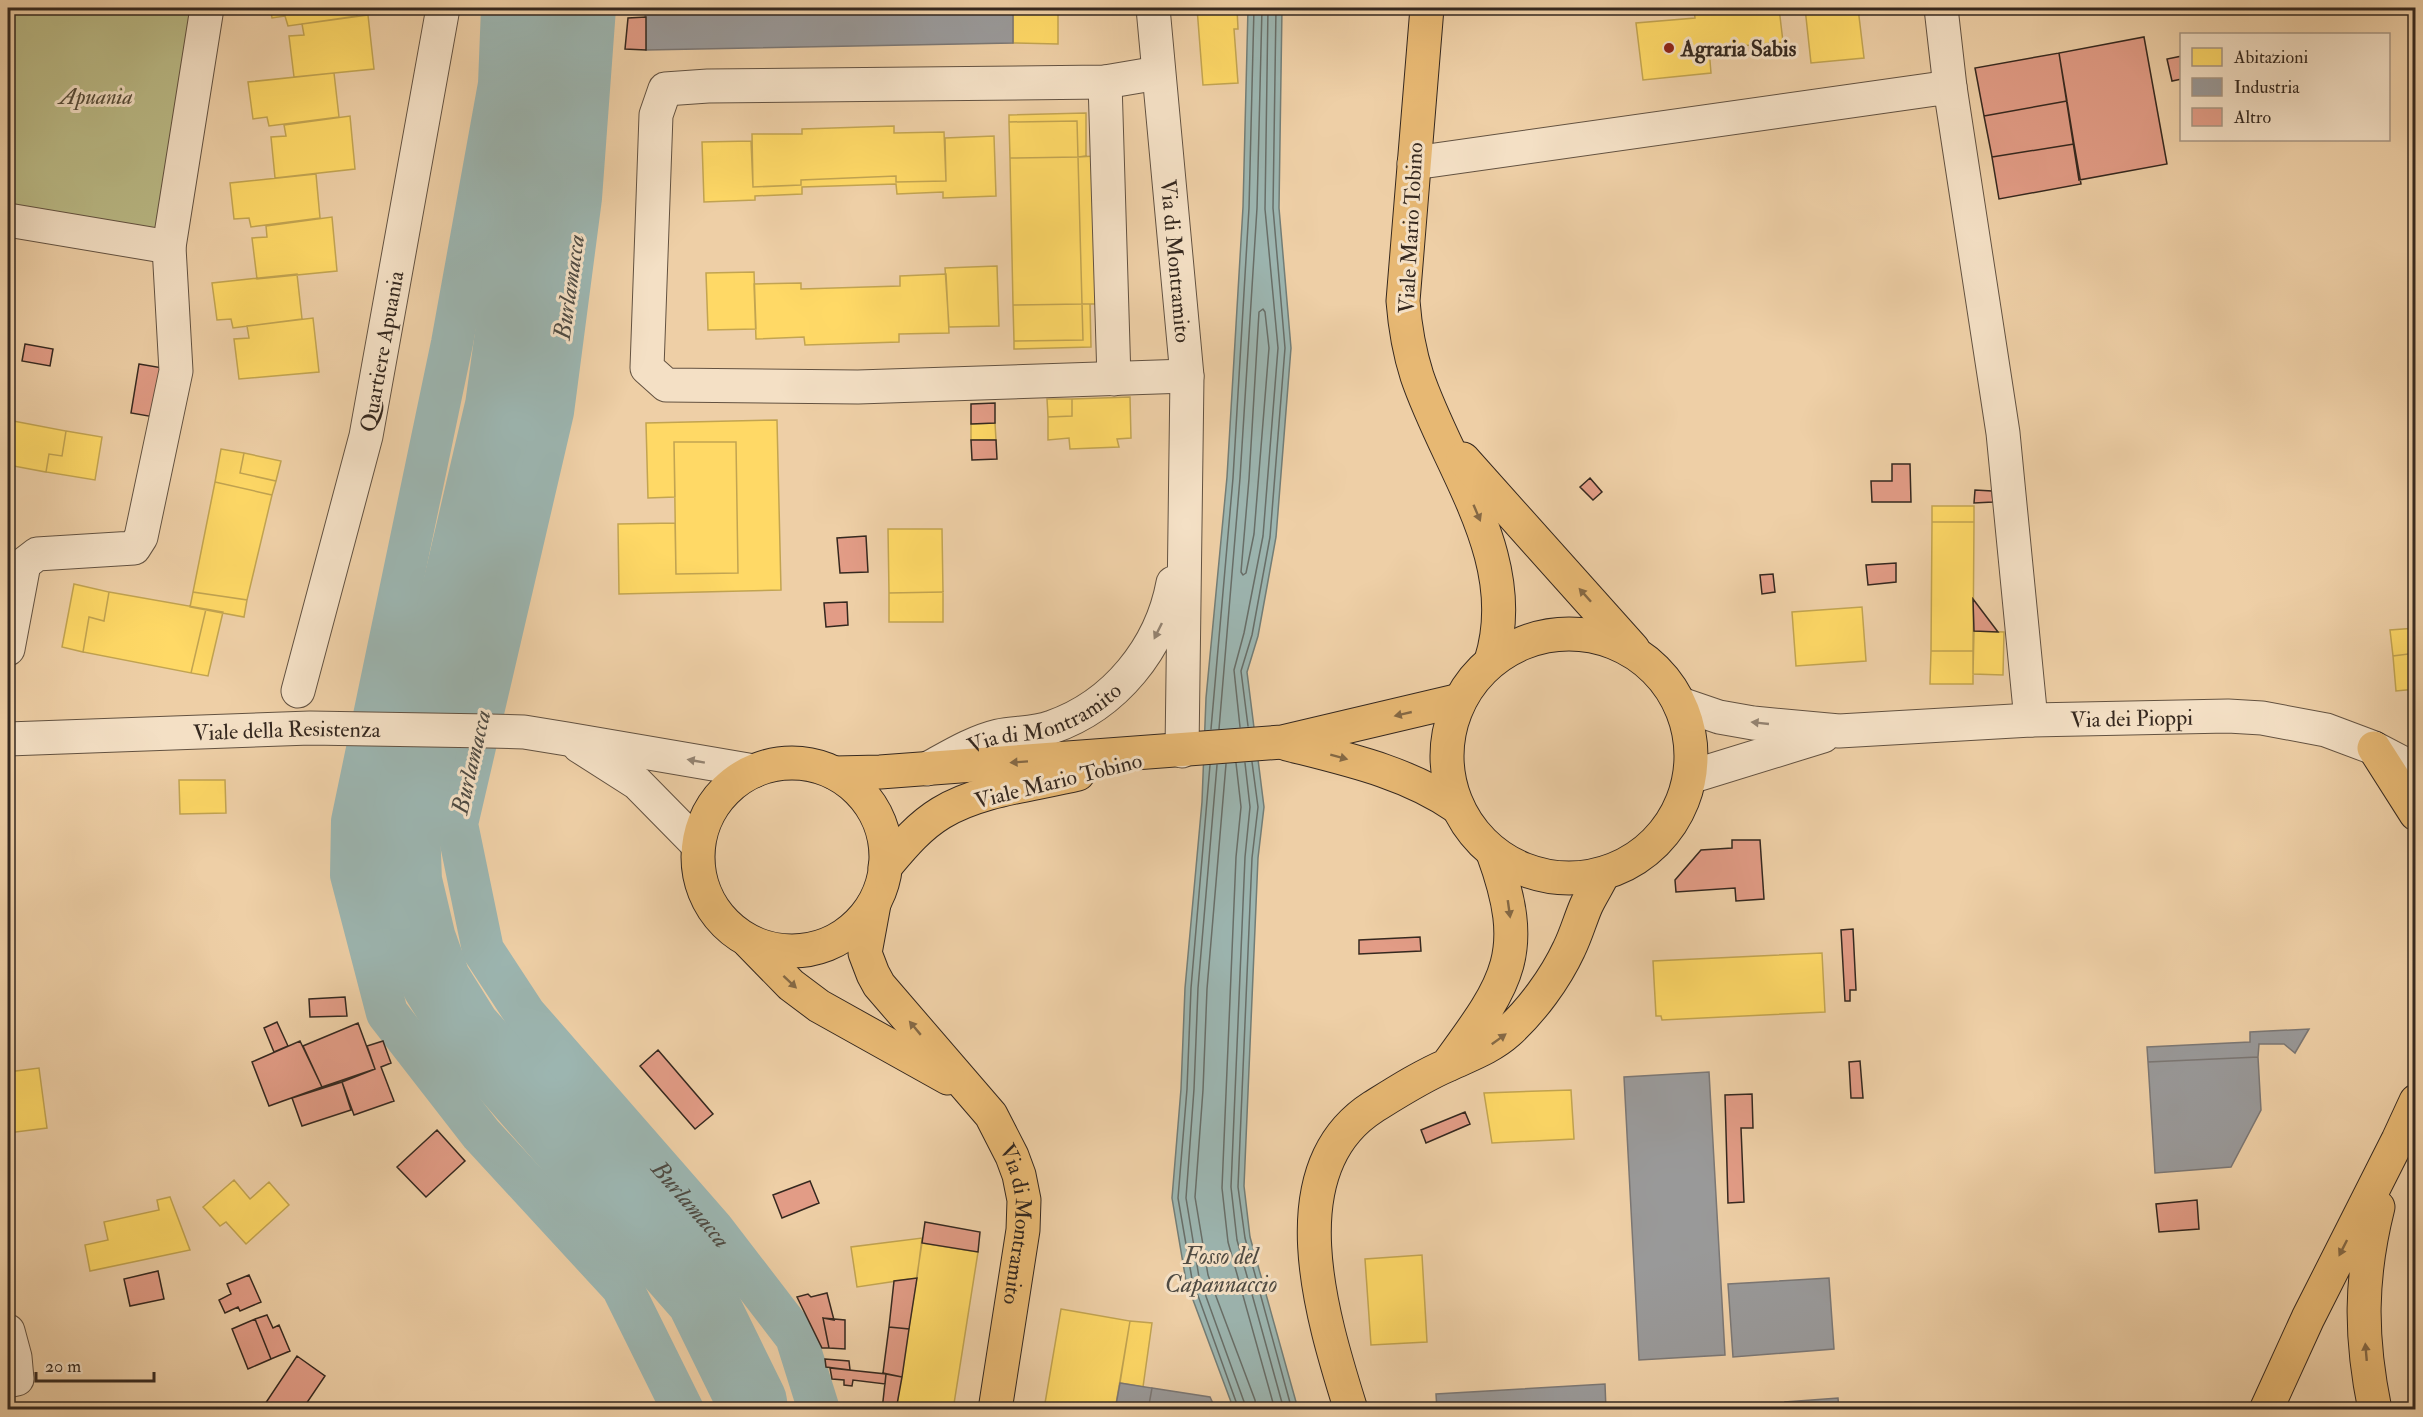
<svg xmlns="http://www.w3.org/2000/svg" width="2423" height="1417" viewBox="0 0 2423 1417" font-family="'IM FELL Double Pica',serif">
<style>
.green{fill:#baba86;stroke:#787152;stroke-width:1.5}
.water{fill:#9cb5b0;stroke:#737d76;stroke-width:1.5}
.homes{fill:#ffd966;stroke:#c2a451;stroke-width:1.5}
.industry{fill:#999;stroke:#7b7774;stroke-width:1.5}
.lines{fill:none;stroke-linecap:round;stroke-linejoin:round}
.shore{stroke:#686e68;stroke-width:1.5}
.canal{stroke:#9cb5b0;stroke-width:42}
.river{stroke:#9cb5b0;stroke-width:70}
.building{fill:#e29c86;stroke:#35281f;stroke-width:1.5}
.minor-casing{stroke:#635241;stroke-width:35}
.major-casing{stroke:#35281f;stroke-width:35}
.highway-casing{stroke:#35281f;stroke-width:35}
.minor{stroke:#f4e0c5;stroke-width:33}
.major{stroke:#e7b873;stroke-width:33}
.highway{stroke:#e7b873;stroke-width:33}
.oneway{fill:#856945}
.oneway2{fill:#948472}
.poi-dot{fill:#8f2418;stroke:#f4e0c5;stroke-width:2}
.labels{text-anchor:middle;stroke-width:6;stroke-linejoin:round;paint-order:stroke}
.poi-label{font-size:22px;font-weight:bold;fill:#35281f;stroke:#f4e0c5;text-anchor:start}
.park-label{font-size:22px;font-style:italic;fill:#564c39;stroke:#f4e0c5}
.street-label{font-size:22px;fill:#35281f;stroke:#f4e0c5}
.water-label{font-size:24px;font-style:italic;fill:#4f4b43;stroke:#f4e0c5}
</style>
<rect width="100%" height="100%" fill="#eecfa6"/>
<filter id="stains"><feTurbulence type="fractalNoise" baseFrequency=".00333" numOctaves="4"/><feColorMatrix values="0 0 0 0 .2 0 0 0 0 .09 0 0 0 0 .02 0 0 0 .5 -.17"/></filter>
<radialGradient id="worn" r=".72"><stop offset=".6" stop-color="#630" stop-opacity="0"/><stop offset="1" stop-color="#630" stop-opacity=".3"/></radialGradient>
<path class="green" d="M8 8H195L169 247 8 220Z"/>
<path class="water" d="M1248 8H1282L1279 208 1291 348 1276 537 1258 636 1247 672 1264 807 1258 858 1244 1186 1250 1237 1298 1409 1234 1410 1186 1281 1172 1198 1181 1089 1185 988 1202 802 1206 698 1227 477 1243 207Z"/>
<path class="homes" d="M270 8H356L357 16 288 26 285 16 272 18Z
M1013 8H1058V44L1013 43Z
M1197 8H1237L1238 29H1234L1238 83 1203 85Z
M1694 8H1779L1783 42 1709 49 1711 73 1643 80 1636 23 1695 18Z
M1805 8H1858L1864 58 1811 63Z
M368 15 374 69 294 77 289 36 304 35 302 24Z
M334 73 339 117 269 126 267 117 253 119 248 82Z
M1086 113V156L1078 157 1077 121 1009 122V115Z
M350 116 355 169 275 178 271 137 286 136 284 125Z
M1077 121 1078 157 1010 158 1009 122Z
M894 126V133L944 132 946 181 896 182V176L801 180V185L753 187 752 134H802V129Z
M994 136 996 196 943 198V192L897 194 896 184 802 187V194L755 196V200L704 202 702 142 751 141 753 187 801 185V180L896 176V182L946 181 945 138Z
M1095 156 1098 304H1082L1078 157Z
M1078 157 1082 304 1013 305 1010 158Z
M316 174 320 218 251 227 249 218 234 219 230 183Z
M332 217 337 271 257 279 252 238 267 237 266 226Z
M997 266 999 326 949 327 945 268Z
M754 272 756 329 708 330 706 273Z
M297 274 302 319 233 328 231 319 217 320 212 283Z
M946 274 949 333 899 334V342L805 345 804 337 756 339 754 284 801 283V289L900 286V276Z
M1082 304H1090L1091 347 1014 349V341L1083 340Z
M1082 304 1083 340 1014 341 1013 305Z
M313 318 319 372 239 379 234 339 249 338 247 326Z
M1130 397 1131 438 1117 439 1119 447 1070 449 1069 438 1048 440V417L1072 416V399Z
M1047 399H1072V416L1048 417Z
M8 420 66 431 62 456 49 454 46 472 8 465Z
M777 420 781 590 619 594 618 524 675 523 676 574 738 573 736 442H674L675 497 648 498 646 423Z
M995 423 996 440H971V424Z
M66 431 102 437 95 480 46 472 49 454 62 456Z
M674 442H736L738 573 676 574Z
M221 449 244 453 240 473 276 481 272 495 215 482Z
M244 453 281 461 276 481 240 473Z
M215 482 272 495 247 600 193 592Z
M1932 506H1974V522H1932Z
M1932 522H1974L1973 651H1931Z
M888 529H942L943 592 889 593Z
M74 584 109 592 104 621 89 617 83 652 62 647Z
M109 592 206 609 191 673 83 652 89 617 104 621Z
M193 592 247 600 244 617 190 607Z
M943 592V622H889V593Z
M1862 607 1866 661 1796 666 1792 612Z
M206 609 223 612 208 676 191 673Z
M2416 628V653L2393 656 2390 630Z
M1974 631 2004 632 2003 675 1973 674Z
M1931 651H1973V684H1930Z
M2416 653V689L2396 691 2393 656Z
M179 780H225L226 813 180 814Z
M1822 953 1825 1012 1662 1020 1661 1016H1656L1653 961Z
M39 1068 47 1128 8 1133V1072Z
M1571 1090 1574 1139 1492 1143 1484 1093Z
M234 1180 250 1199 269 1182 289 1205 246 1244 226 1222 220 1226 203 1207Z
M170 1197 190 1250 90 1271 85 1245 108 1240 104 1222 159 1210 157 1200Z
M922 1238 917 1278 857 1287 851 1247Z
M922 1243 978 1252 953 1410H896Z
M1422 1255 1427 1342 1371 1345 1365 1259Z
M1061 1309 1130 1321 1115 1410 1044 1409Z
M1130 1321 1152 1323 1143 1387 1120 1383Z"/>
<path class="industry" d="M645 8H1013V43L646 50Z
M2309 1029 2295 1053 2284 1044H2259L2258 1057 2148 1062 2147 1047 2250 1042V1032Z
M2258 1057 2261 1110 2231 1167 2155 1173 2148 1062Z
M1709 1072 1725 1355 1639 1360 1624 1077Z
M1829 1278 1834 1349 1733 1357 1728 1284Z
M1120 1383 1152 1388 1148 1410H1115Z
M1605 1384 1606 1410H1437L1436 1394Z
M1152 1388 1210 1397 1216 1410H1148Z
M1838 1398 1839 1410H1786L1785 1402Z
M1749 1404V1410H1670Z"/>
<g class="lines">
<path class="shore" d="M1263 309 1265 312 1269 348 1254 534 1246 573 1243 575 1241 572 1249 479 1259 312Z
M1248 726 1241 671 1252 635 1270 537 1285 348 1273 208 1276 8
M1240 727 1234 670 1244 633 1263 536 1278 348 1265 209 1268 8
M1211 729 1233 478 1249 208 1254 8
M1219 729 1240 478 1257 208 1262 8
M1252 762 1258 807 1252 858 1238 1187 1245 1238 1292 1410
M1236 763 1241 807 1236 857 1222 1188 1228 1242 1275 1410
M1245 763 1250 807 1245 857 1231 1187 1237 1240 1284 1410
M1226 764 1207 989 1203 1090 1195 1197 1208 1275 1255 1400 1256 1410
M1210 765 1191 988 1187 1089 1178 1198 1192 1279 1239 1410
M1217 765 1198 988 1194 1089 1186 1198 1199 1277 1247 1410"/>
<g class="canal">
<path d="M502 8 499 84 452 343 352 821 351 875 387 1013 481 1134 622 1287 683 1410"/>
<path id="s1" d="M595 8 581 198 553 412 457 824 483 950 525 1014 713 1229 796 1337 819 1410"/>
</g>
<path class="river" d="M547 8 538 133 500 406 441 658 405 827 407 881 421 940 436 982 466 1030 701 1298 752 1402 753 1410"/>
</g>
<path class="building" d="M646 17V50L625 49 628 18Z
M2144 37 2167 164 2079 180 2059 53Z
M2059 53 2067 101 1984 116 1975 68Z
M2182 56V79L2172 81 2167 59Z
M2067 101 2074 144 1992 157 1984 116Z
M2074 144 2081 184 1999 199 1992 157Z
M25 344 53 349 50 366 22 361Z
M139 364 163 368 154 417 131 413Z
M995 403V423L971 424V404Z
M971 440H996L997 459 972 460Z
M1892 464H1910L1911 502H1872L1871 481H1892Z
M1590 478 1602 492 1593 500 1580 487Z
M1975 490 1992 491 1993 502 1974 503Z
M866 536 868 572 840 573 837 538Z
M1896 563V582L1868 585 1866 565Z
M1773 574 1775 592 1762 594 1760 575Z
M1973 599 1998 632 1974 631Z
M847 602 848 625 826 627 824 603Z
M1732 840H1760L1764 899 1736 901 1735 888 1676 892 1675 880 1701 850 1732 848Z
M1853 929 1856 990H1850V1001H1845L1841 930Z
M1420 937 1421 951 1359 954V940Z
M345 997 347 1016 310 1017 309 999Z
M277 1022 288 1046 274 1052 264 1028Z
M358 1023 375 1069 322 1087 303 1046Z
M300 1041 322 1087 269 1106 252 1062Z
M383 1041 391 1063 381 1067 394 1101 354 1115 342 1082 375 1069 367 1046Z
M658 1050 713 1114 695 1129 640 1066Z
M1860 1061 1863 1098H1851L1849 1062Z
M342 1082 351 1110 302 1126 292 1098Z
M1752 1094 1753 1128H1741L1744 1202 1728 1203 1725 1095Z
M1465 1112 1470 1124 1426 1143 1421 1130Z
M437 1130 465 1161 426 1197 397 1167Z
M810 1181 819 1203 782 1218 773 1195Z
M2197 1200 2199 1229 2159 1232 2156 1204Z
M925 1222 980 1232 978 1252 922 1243Z
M158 1271 164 1299 130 1306 124 1279Z
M249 1275 261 1302 240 1311 238 1307 225 1313 219 1300 231 1294 227 1284Z
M917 1278 909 1329 889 1327 894 1281Z
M827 1293 834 1320 823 1318 829 1348H822L797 1297 808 1294 811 1297Z
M267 1315 273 1328 279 1325 290 1351 271 1359 255 1319Z
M823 1318 845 1320V1349L829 1348Z
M255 1319 271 1359 248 1369 232 1329Z
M889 1327 909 1329 902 1377 883 1373Z
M297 1356 325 1376 302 1410H261Z
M825 1359 849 1361 850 1370 826 1367Z
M830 1368 886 1374 885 1384 853 1380 852 1386 844 1385V1380L832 1379Z
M886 1374 902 1377 896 1410H882Z
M98 1403 100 1410H84V1406Z"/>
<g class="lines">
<defs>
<g id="minor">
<path id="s2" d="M1153 8 1187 376 1182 751"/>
<path d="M1941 8 1950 87"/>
<path d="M1158 73 1105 82 708 86 665 89 656 115 647 368 666 385 858 387 1187 376"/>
<path d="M1105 82 1114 379"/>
<path d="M1414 163 1950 87 2003 433 2031 720"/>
<path d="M8 220 169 247"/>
<path d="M8 649 24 564 37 554 134 548 141 537 176 371 169 247 207 8"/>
<path id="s3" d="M298 691 366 436 443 8"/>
<path id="s4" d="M1681 704 1719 717 1753 723 1839 731 2031 720 2228 716 2262 718 2326 730 2374 748 2416 770"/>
<path id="s5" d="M8 739 310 728 489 731 524 732 567 739 754 771"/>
<path d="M579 746 637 783 698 845"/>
<path id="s6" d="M927 769C949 757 973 742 998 736 1015 732 1035 734 1052 727 1115 705 1161 648 1173 583"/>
<path d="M1690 777 1823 736"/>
<path d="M8 1331 15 1357 17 1379 8 1381"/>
</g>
<g id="major">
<path d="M1427 8 1403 301C1405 327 1409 351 1417 376 1448 468 1523 559 1491 661"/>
<path d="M1463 459 1633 649"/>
<circle cx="1569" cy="756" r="122"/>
<path d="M1287 744C1346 759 1407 772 1457 807"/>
<circle cx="792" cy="857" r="94"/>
<path d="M835 773 880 772 1282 742 1460 700"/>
<path d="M885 867C902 847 918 827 941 813 981 789 1033 785 1078 774"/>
<path id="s7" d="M874 904 865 953 873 974 879 985 991 1115 1012 1156 1019 1175 1024 1200 1023 1230 995 1410"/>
<path d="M749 942 791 985 819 1006 948 1078"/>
</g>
<path id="highway" d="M2374 748 2416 814
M1448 1064C1507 983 1530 954 1493 853
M1351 1410C1323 1320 1275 1170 1373 1107 1397 1092 1422 1076 1448 1065 1469 1055 1490 1048 1508 1032 1532 1010 1555 979 1569 949 1576 935 1580 920 1586 906 1591 895 1598 885 1603 874
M2266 1410 2308 1318 2398 1140 2416 1101
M2375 1410C2360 1337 2360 1279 2378 1207"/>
</defs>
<use href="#minor" class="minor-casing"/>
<use href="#major" class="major-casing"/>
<use href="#highway" class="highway-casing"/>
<use href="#minor" class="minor"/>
<use href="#major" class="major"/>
<use href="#highway" class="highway"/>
</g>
<defs><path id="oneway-solid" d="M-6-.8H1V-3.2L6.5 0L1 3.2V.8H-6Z" transform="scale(1.5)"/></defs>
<g class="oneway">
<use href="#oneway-solid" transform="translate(1477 513) rotate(67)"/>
<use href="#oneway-solid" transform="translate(1585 595) rotate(-132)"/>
<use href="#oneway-solid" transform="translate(1403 714) rotate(167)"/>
<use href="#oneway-solid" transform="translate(1339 757) rotate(15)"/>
<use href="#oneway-solid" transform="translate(1019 762) rotate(176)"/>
<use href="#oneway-solid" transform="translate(1509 909) rotate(82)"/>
<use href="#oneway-solid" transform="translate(790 982) rotate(43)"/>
<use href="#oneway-solid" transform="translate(915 1028) rotate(-130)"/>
<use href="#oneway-solid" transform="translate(1499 1039) rotate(-36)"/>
<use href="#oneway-solid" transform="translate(2343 1248) rotate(117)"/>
<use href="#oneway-solid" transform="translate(2366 1352) rotate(-95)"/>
</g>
<g class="oneway2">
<use href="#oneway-solid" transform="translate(1158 631) rotate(116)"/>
<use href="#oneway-solid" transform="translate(1760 723) rotate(-174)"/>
<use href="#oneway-solid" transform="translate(696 761) rotate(-170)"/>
</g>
<circle class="poi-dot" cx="1669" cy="48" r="6"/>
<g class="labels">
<g class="poi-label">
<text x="1681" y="56">Agraria Sabis</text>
</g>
<g class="park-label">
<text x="96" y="104">Apuania</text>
</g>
<g class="street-label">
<text transform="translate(1410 228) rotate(-87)" y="8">Viale Mario Tobino</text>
<text dy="8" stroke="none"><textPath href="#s2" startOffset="254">Via di Montramito</textPath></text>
<text dy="8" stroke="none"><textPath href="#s3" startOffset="350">Quartiere Apuania</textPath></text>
<text dy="8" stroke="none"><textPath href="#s6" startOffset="129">Via di Montramito</textPath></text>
<text dy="8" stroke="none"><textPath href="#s4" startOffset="454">Via dei Pioppi</textPath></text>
<text dy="8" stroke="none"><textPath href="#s5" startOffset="279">Viale della Resistenza</textPath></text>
<text transform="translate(1058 780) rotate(-14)" y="8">Viale Mario Tobino</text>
<text dy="8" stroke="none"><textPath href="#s7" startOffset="372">Via di Montramito</textPath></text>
</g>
<g class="water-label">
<text transform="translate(569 287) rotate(-82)" y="8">Burlamacca</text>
<text transform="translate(471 762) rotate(-77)" y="8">Burlamacca</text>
<text dy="8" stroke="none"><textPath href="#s1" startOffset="1287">Burlamacca</textPath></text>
<text x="1221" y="1264">Fosso del<tspan x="1221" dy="28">Capannaccio</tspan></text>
</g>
</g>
<rect width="2423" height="1417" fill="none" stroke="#eecfa6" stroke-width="30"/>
<rect x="9" y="9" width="2405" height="1399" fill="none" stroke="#35281f" stroke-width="3"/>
<rect x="15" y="15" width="2393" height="1387" fill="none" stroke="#35281f" stroke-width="1.5"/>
<rect x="2180" y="33" width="210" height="108" fill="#f4e0c5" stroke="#a89683" stroke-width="1.5"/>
<rect x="2192" y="48" width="30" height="18" fill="#ffd966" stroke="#a89683" stroke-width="1.5"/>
<text x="2234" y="63" font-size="18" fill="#35281f">Abitazioni</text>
<rect x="2192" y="78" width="30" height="18" fill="#999999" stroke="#a89683" stroke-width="1.5"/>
<text x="2234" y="93" font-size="18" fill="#35281f">Industria</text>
<rect x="2192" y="108" width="30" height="18" fill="#e29c86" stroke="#a89683" stroke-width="1.5"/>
<text x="2234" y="123" font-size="18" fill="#35281f">Altro</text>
<path d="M36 1372v9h118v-9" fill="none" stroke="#35281f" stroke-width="3"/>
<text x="45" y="1372" font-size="18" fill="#35281f" stroke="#f4e0c5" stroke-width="4.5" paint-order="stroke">20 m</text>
<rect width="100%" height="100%" filter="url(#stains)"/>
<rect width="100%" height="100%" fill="url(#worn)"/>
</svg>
